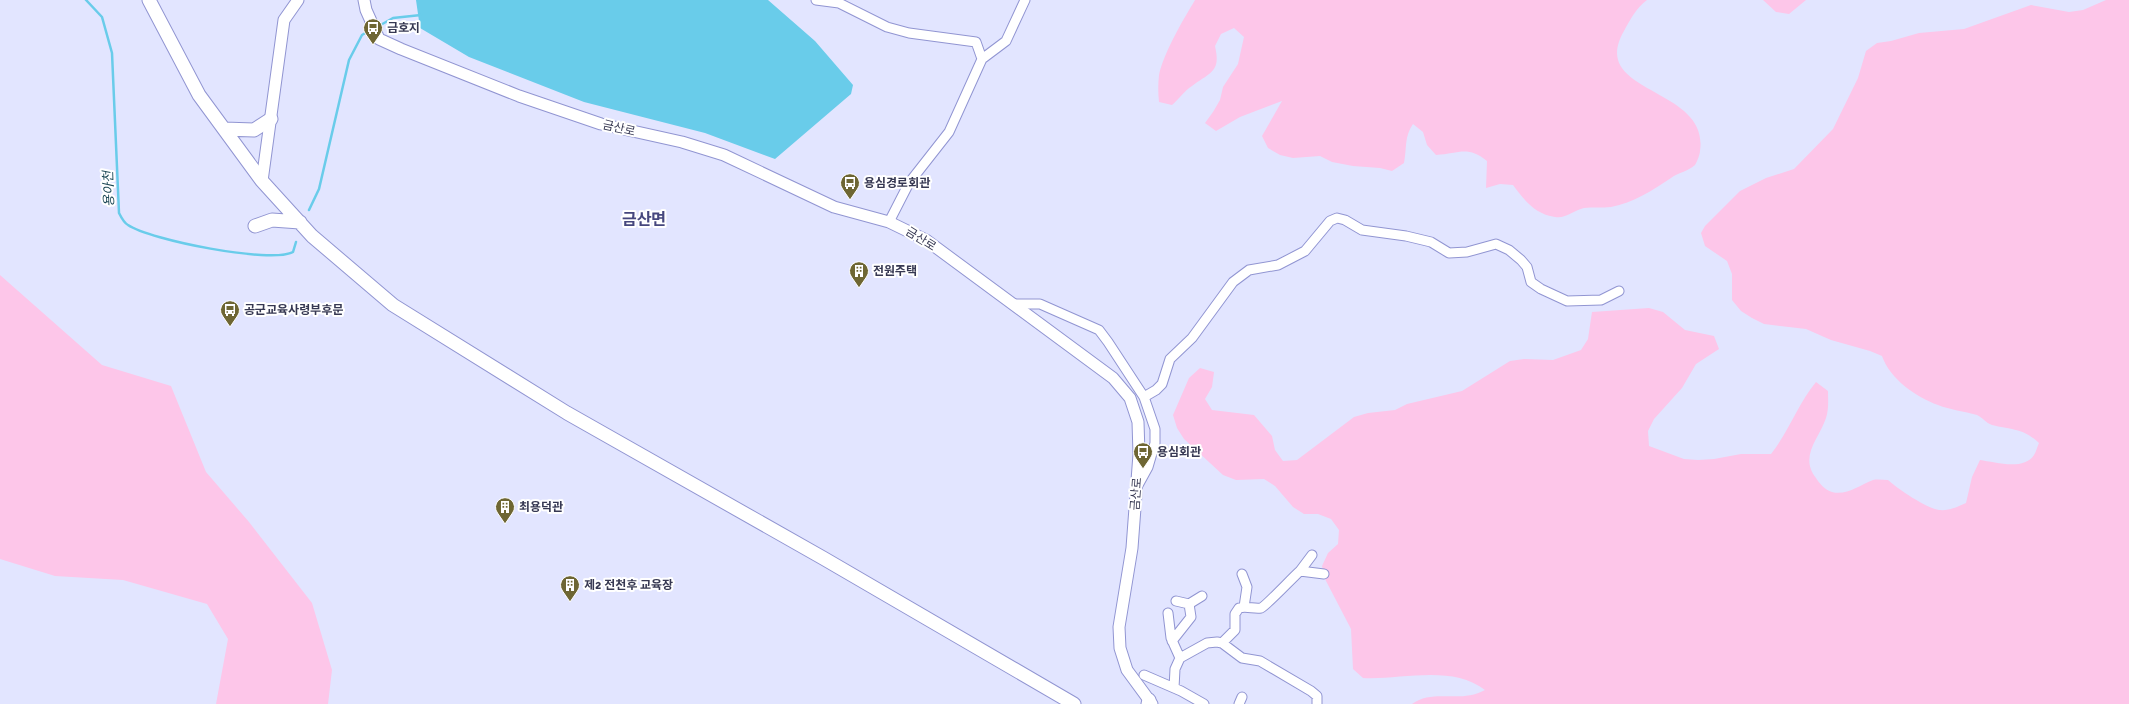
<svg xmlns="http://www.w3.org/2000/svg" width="2129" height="704" viewBox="0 0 2129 704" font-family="Signika,'Noto Sans KR',sans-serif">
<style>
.green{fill:#fdc6e9}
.water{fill:#69ccea}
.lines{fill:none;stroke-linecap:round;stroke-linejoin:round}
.stream{stroke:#69ccea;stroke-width:2.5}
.minor-casing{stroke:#9195d2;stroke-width:11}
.tertiary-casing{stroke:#9195d2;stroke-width:13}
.secondary-casing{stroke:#9195d2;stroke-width:15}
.minor{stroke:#fff;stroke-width:9}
.tertiary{stroke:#fff;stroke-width:11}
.secondary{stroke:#fff;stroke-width:13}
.labels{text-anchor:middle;stroke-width:4;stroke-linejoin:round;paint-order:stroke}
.poi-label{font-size:12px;font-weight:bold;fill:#363852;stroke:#fff;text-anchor:start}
.street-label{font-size:12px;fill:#363852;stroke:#fff}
.water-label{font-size:13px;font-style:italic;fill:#1c4755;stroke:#fff}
.district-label{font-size:16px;font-weight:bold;fill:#46477e;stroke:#fff}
</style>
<rect width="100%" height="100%" fill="#e2e5ff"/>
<path class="green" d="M1195 0H1647C1636 8 1630 20 1624 31 1587 95 1710 86 1700 151 1700 154 1697 162 1695 165 1689 171 1677 173 1671 178 1653 190 1633 203 1611 207 1602 208 1593 207 1584 208 1574 210 1566 219 1555 217 1535 214 1524 200 1513 185L1500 184 1486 188 1487 161C1467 145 1459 154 1436 155L1427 145 1423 132 1413 124C1404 137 1407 148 1404 163L1392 171 1380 168 1353 166 1332 162 1320 156 1293 158 1280 155 1268 148 1262 136 1282 101 1240 117 1216 131 1205 123 1213 112 1220 100 1223 87 1238 64 1244 37 1234 28 1221 34 1215 46C1221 72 1211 72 1192 86 1184 91 1179 99 1172 105L1159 102C1158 93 1158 84 1159 75 1164 52 1183 20 1195 0Z
M1763 0H1806L1789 14 1776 12Z
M2106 0H2129V704H1412C1434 688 1460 704 1485 690 1452 664 1401 680 1363 678L1353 669 1351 629 1325 579 1322 566 1328 553 1338 544 1339 530 1331 519 1318 514H1304L1293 507 1275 486 1264 479 1236 480 1223 475 1184 439 1177 428 1173 415 1189 378 1200 368 1214 372 1212 387 1205 399 1212 410 1254 415 1272 436 1275 450 1283 461 1297 460 1354 417 1368 413 1395 410 1407 404 1462 391 1510 361 1524 359 1553 360 1581 350 1588 339 1592 312 1649 308 1663 312 1685 330 1714 336 1719 349 1696 364 1682 388 1654 419 1648 431 1649 446 1684 459 1698 460 1714 459 1741 454H1771C1789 431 1798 404 1816 382L1828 391C1828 400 1829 409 1826 418 1819 439 1799 456 1816 478 1819 483 1825 490 1832 492 1846 496 1860 485 1873 480 1877 479 1883 480 1888 480 1898 489 1926 508 1939 510 1949 511 1957 507 1966 503L1972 477 1980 460C1995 462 2024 471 2034 455 2036 452 2037 447 2039 443 2023 428 2012 430 1992 425 1986 423 1982 417 1977 415 1964 411 1950 410 1938 405 1916 397 1890 379 1882 356L1870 351 1831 340 1806 329 1764 324 1752 318 1741 311 1732 300V274L1727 261 1705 246 1701 233 1705 226 1740 191 1766 178 1794 169 1833 129 1858 78 1866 51 1877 43 1891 41 1919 33 1964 29 2031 5 2069 12 2083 10Z
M0 275 102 365 171 386 206 472 249 522 312 603 332 670 328 704H216L228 639 207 604 123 580 55 576 0 559Z"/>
<path class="water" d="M416 0H768L815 41 853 85 851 94 775 159 705 133 584 102 469 57 420 28Z"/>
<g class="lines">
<path class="stream" d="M86 0 102 17 112 53 119 213C121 217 124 223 128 225 150 240 271 264 293 252L296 242
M377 27 393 18 421 15
M309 210 319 189 349 60 362 35 372 29"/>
<defs>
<path id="minor" d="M816 0 839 3 887 27 909 33 976 42 982 59 949 132 909 183 889 222
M982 59 1006 41 1025 0
M1012 304H1040L1099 330 1108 342 1144 397 1155 429V443L1148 467 1137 487
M1144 397 1156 390 1162 384 1170 359 1192 338 1233 282 1249 270 1278 265 1305 251 1330 221 1337 218 1345 220 1362 230 1406 236 1431 242 1449 253 1467 252 1496 244 1509 250 1521 260 1527 267 1531 282 1541 289 1567 301 1601 300 1619 291
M1300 571 1312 555
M1242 574 1247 587 1244 607
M1189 604 1202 596
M1168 613 1171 638 1180 658
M1172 641 1191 617 1189 604 1176 601
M1222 643 1235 630V614L1239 608C1246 606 1254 609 1261 608 1266 606 1293 577 1300 571L1324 574
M1144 675 1181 691 1204 704
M1174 688 1175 669 1180 658 1207 643 1217 642 1222 643 1242 658 1260 661 1311 691 1317 696V704
M1239 704 1242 697"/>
<path id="tertiary" d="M364 0 366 10 379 39 401 49 519 96 601 124 682 142 724 155 834 207 889 222 926 240 1113 378 1130 398 1138 422 1139 454 1132 548 1119 627 1120 648 1127 670 1152 704
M262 181 284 20 298 0"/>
<path id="secondary" d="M149 0 199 95 262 181 312 236 393 305 567 413 823 558 1074 704
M224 129 254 130 271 119
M255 226 272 220 300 222
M1148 704 1149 700"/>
</defs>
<use href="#minor" class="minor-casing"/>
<use href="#tertiary" class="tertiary-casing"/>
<use href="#secondary" class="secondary-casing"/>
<use href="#minor" class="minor"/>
<use href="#tertiary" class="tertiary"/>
<use href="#secondary" class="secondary"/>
</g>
<defs>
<symbol id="bus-pin" viewBox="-11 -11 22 30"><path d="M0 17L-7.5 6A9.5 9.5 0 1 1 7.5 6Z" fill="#6e6633" stroke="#fff"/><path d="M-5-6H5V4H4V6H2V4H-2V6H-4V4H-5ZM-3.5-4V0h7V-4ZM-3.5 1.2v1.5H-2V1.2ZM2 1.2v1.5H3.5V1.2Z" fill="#fff"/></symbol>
<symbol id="building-pin" viewBox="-11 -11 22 30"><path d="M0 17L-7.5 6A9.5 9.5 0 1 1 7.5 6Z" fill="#6e6633" stroke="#fff"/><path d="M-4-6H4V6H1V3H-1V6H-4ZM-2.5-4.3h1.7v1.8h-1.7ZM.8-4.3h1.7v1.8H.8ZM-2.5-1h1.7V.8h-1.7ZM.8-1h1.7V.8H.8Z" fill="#fff"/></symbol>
</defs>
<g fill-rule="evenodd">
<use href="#bus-pin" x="362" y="17" width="22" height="30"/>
<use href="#bus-pin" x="839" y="172" width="22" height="30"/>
<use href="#building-pin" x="848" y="260" width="22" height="30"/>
<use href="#bus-pin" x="219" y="299" width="22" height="30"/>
<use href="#bus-pin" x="1132" y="441" width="22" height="30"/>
<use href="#building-pin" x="494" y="496" width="22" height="30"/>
<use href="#building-pin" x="559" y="574" width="22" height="30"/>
</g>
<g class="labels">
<g class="poi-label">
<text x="387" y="32">금호지</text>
<text x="864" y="187">용심경로회관</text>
<text x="873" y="275">전원주택</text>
<text x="244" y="314">공군교육사령부후문</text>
<text x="1157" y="456">용심회관</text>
<text x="519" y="511">최용덕관</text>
<text x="584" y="589">제2 전천후 교육장</text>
</g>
<g class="street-label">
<text transform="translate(619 128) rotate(13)" y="4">금산로</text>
<text transform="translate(921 239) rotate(32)" y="4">금산로</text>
<text transform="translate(1136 494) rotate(-86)" y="4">금산로</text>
</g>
<g class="water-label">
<text transform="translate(108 189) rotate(-92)" y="5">용아천</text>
</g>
<g class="district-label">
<text x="644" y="225">금산면</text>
</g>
</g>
</svg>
